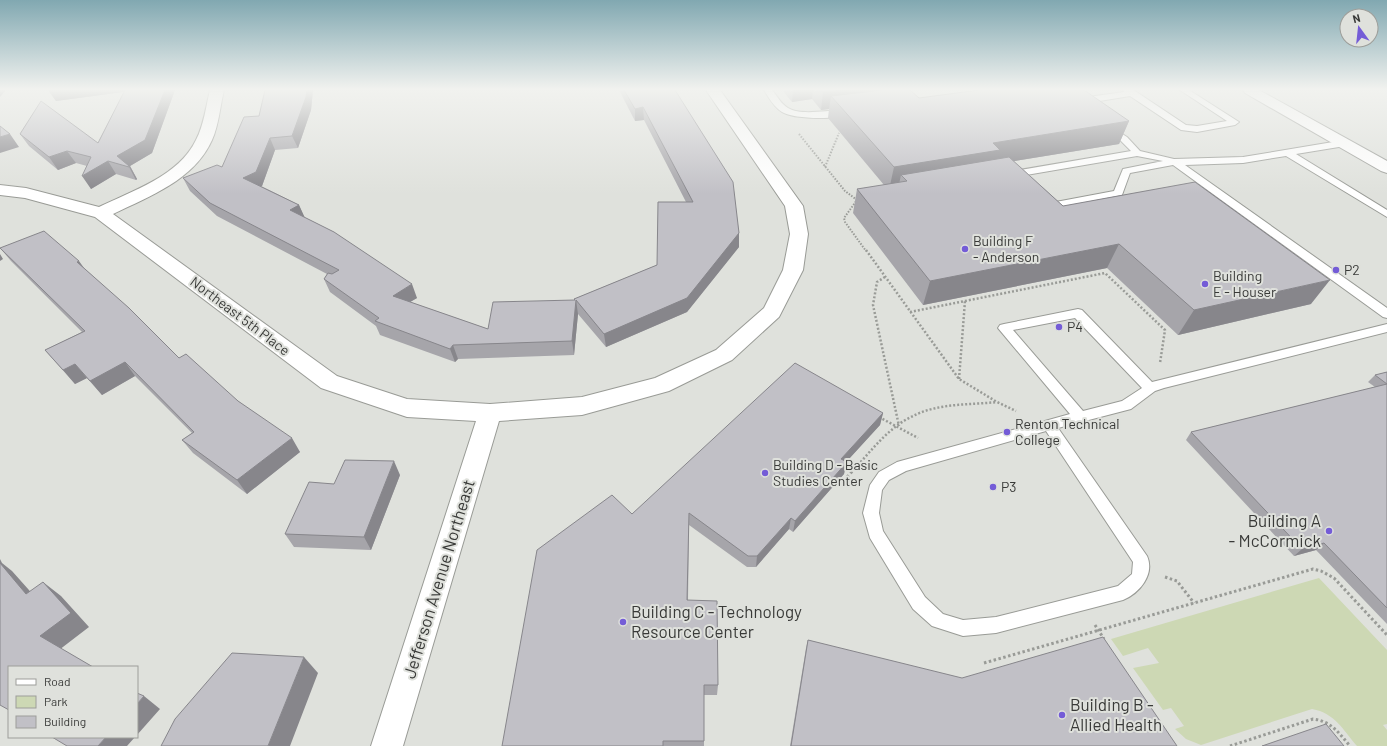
<svg xmlns="http://www.w3.org/2000/svg" width="1387" height="746" viewBox="0 0 1387 746" font-family="Barlow,sans-serif">
<style>
.green{fill:#cdd8b4}
.lines{fill:none;stroke-linecap:round;stroke-linejoin:round}
.service-casing{stroke:#999b96;stroke-width:2}
.minor-casing{stroke:#999b96;stroke-width:2}
.tertiary-casing{stroke:#999b96;stroke-width:2}
.path-far2{stroke:#999b97;stroke-width:2;stroke-dasharray:1.5 1.5;stroke-linecap:butt}
.path-far1{stroke:#999b97;stroke-width:2.5;stroke-dasharray:2 2;stroke-linecap:butt}
.path{stroke:#999b97;stroke-width:3;stroke-dasharray:2.5 2.5;stroke-linecap:butt}
.service{fill:#fff;fill-rule:evenodd}
.minor{fill:#fff;fill-rule:evenodd}
.tertiary{fill:#fff;fill-rule:evenodd}
.wall{fill:#a6a5aa}
.shaded-wall{fill:#87868b}
.building{fill:#c1c0c6;stroke:#87868b}
.poi-dot{fill:#745cd7;stroke:#dfe1dc;stroke-width:1.5}
.labels{text-anchor:middle;stroke-width:4;stroke-linejoin:round;paint-order:stroke}
.poi-label{font-size:14px;fill:#393a38;stroke:#dfe1dc;text-anchor:start}
.street-label{font-size:14px;fill:#393a38;stroke:#dfe1dc}
.near-poi-label{font-size:17px;fill:#393a38;stroke:#dfe1dc;text-anchor:start}
.near-street-label{font-size:17px;fill:#393a38;stroke:#dfe1dc}
</style>
<rect width="100%" height="100%" fill="#dfe1dc"/>
<path class="green" d="M1319 578 1387 650V724L1383 725 1387 730V746H1357C1343 730 1335 713 1312 709L1201 745 1186 739 1175 729 1184 726 1171 708 1163 710 1133 668 1159 663 1148 648 1123 656 1111 639Z"/>
<g class="lines">
<defs>
<path id="service" d="M764 90H772C777 96 781 104 788 108 804 118 843 106 849 112 840 121 793 119 782 112 774 107 769 98 764 90Z
M1123 90H1132L1135 91 1186 125 1197 126 1227 121 1180 90H1189L1239 122 1235 125 1197 132 1181 130 1130 96 1081 104 1077 101 1081 98 1124 92Z
M1108 125 1127 137 1140 151 1174 159 1243 157 1345 140 1348 141 1350 143 1348 145 1345 146 1296 154 1387 210V217L1286 156 1243 163 1185 165 1387 308V318L1383 317 1173 165 1130 173 1122 195 1045 210 1040 207 1045 204 1114 191 1123 169 1163 161 1137 156 1008 178 1003 175 1008 172 1131 151 1121 141 1105 130 1104 128Z
M1078 309 1082 310 1152 382 1387 324V332L1164 388 1155 391 1131 409 1058 428 1147 556C1155 574 1140 593 1123 600L996 633 963 636 932 626 913 609 870 538 863 513 870 485 879 472 897 462 1070 414 998 328 1000 325 1004 324ZM1075 318 1142 388 1122 401 1083 411 1013 330ZM1046 431 1133 562 1132 574 1118 586 996 617 963 620 943 614 925 597 883 531 879 513 882 490 889 480 906 471Z"/>
<path id="minor" d="M210 90H224C220 106 219 125 212 140 194 180 150 196 113 214L337 376 407 399 490 404 582 397 655 378 716 350 764 308 783 270 790 234 785 206 706 90H720L803 206 808 234 803 270 779 317 732 360 669 391 582 415 499 421 403 746H371L476 421 407 417 321 388 95 217 25 198 0 195V185L26 188 99 207C132 191 179 176 196 140 204 125 206 106 210 90Z"/>
<path id="tertiary" d="M1243 90H1259L1387 161V173L1381 171 1245 93Z"/>
</defs>
<use href="#service" class="service-casing"/>
<use href="#minor" class="minor-casing"/>
<use href="#tertiary" class="tertiary-casing"/>
<path class="path-far2" d="M799 134 845 191 857 200 844 218 845 222 866 251
M825 167 839 133"/>
<path class="path-far1" d="M866 250 959 379 997 402 1016 411
M885 277 877 282 873 305 899 426
M910 312 1105 273 1165 330 1160 363
M959 379 965 301
M879 417 918 438
M858 465C874 447 891 426 913 416 938 403 970 405 997 402"/>
<path class="path" d="M847 477 859 464
M1165 577 1177 581 1194 603
M1095 625 1104 639
M984 663 1313 569 1321 571 1334 578 1387 635
M1230 746 1313 719C1331 721 1339 733 1350 746"/>
<use href="#service" class="service"/>
<use href="#minor" class="minor"/>
<use href="#tertiary" class="tertiary"/>
</g>
<path class="wall" d="M48 90H175L152 153 130 166 137 179 136 180 116 174 91 189 87 166 76 163 58 170 29 146 20 134 98 143 124 92 56 101Z
M265 90H313L311 110 298 148 275 150 262 186H261L299 205 304 217 417 298 410 302 488 329 575 300 574 299 657 265 686 202 644 120 635 121 619 90H675L739 233V247L687 312 606 347 578 314 574 355 458 359 455 362 380 335 376 326 330 292 324 279 327 274 217 216 190 191 183 178 222 167 259 116Z
M782 90H910L919 98 1129 121 1119 144 1014 161 1063 206 1311 304 1178 335 1107 268 923 305 853 213 857 189 884 185 828 118 829 109 821 110 812 99 792 102Z
M0 248 86 270 179 358 238 401 300 452 247 494 193 453 182 440 192 433 135 376 102 395 87 378 75 384 45 350 82 332 11 261Z
M1387 372V624L1316 550 1294 556 1186 440 1191 432 1375 387 1368 382 1375 375Z
M883 413 880 425 846 462 844 474 793 532 789 529 756 567H747L689 525 688 600 718 685 717 695H704V746H502L632 514Z
M400 475 371 550 294 547 285 534 334 484Z
M808 640 1177 746H790L806 648Z"/>
<path class="shaded-wall" d="M0 90H6L0 97Z
M48 90H137L56 101Z
M165 90H175L152 153 130 166 137 179 136 180 129 167 117 156Z
M307 90H313L311 110 298 148 292 136Z
M793 90H813L812 99 792 102Z
M847 90H897L831 96 829 109 821 110 823 92Z
M643 107 644 120 635 121V109Z
M1129 121 1119 144 996 164 907 181 901 175 898 189 889 190 894 167 993 143Z
M10 134 19 147 0 153V137Z
M270 138 275 150 262 186 250 191 243 178Z
M67 151 76 163 58 170 49 157Z
M108 161 116 174 91 189 82 176Z
M299 205 305 218 290 210Z
M739 233V247L687 312 606 347 604 334Z
M1119 244 1107 268 923 305 930 281Z
M0 254 3 259 0 261Z
M79 261 89 275 77 262Z
M1330 280 1311 304 1178 335 1194 310Z
M412 284 417 298 398 309 393 296Z
M576 300 578 314 574 355 572 341Z
M453 345 458 359 455 362 450 349Z
M125 362 135 376 102 395 90 381Z
M75 364 87 378 75 384 63 370Z
M883 413 880 425 838 471 841 459Z
M292 438 300 452 247 494 237 480Z
M394 461 400 475 371 550 364 537Z
M847 462 844 474 793 532 795 521Z
M791 518 789 529 756 567 757 556Z
M1324 543 1316 550 1294 556 1302 549Z
M0 559 2 563 12 571 45 608 26 594 0 566Z
M43 582 61 596 89 627 59 650 40 636Z
M304 657 318 673 290 746H268Z
M144 696 160 709 137 735V704Z
M106 737H135L127 746H98Z"/>
<path class="building" d="M125 90H165L145 140 117 156 129 166V167L108 161 82 176 91 157 67 151 49 157 20 134 41 101 98 143Z
M265 90H307L306 97 292 136 270 138 256 172 243 178 299 205 290 210 334 232 412 284 393 296 488 329 493 302 575 300 574 299 657 265 658 202H693L643 107 635 109 624 90H675L733 182 739 233 687 298 604 334 576 300 572 341 453 345 450 349 375 321 379 318 324 279 328 273 332 274 339 270 210 203 183 178 217 165 222 167 244 117 259 116Z
M821 90H847L823 92Z
M882 90H910L919 98 979 90H1084L1129 121 993 143 1000 150 894 167 831 96Z
M0 126 10 134 0 137Z
M1009 157 1063 206 1195 182 1330 280 1194 310 1119 244 930 281 857 189 907 181 901 175Z
M44 231 79 261 77 262 129 308 179 358 186 354 238 401 292 438 237 480 182 440 194 432 125 362 90 381 75 364 63 370 45 350 85 331 0 248Z
M795 363 883 413 841 459 847 462 795 521 791 518 757 556H748L689 513 687 600 717 601 718 685H704V741H663V746H502L537 550 612 495 632 514Z
M1387 372V384L1375 375Z
M1387 384V608L1324 543 1302 549 1191 432Z
M345 460 394 461 364 537 285 534 309 482 334 484Z
M0 563 26 594 43 582 71 613 40 636 93 667H9V710L0 705Z
M1103 637 1177 746H791L808 640 962 678Z
M232 653 304 657 268 746H161L175 719Z
M137 693 144 696 137 704Z
M1326 724 1344 746H1262Z
M52 737H106L98 746H67Z"/>
<linearGradient id="sky" x2="0" y2="1"><stop stop-color="#81a8b1"/><stop offset="0.46" stop-color="#f1f2ef"/><stop offset="1" stop-color="#f1f2ef" stop-opacity="0"/></linearGradient>
<rect width="1387" height="194" fill="url(#sky)"/>
<g class="poi-dot">
<circle cx="965" cy="249" r="4"/>
<circle cx="1336" cy="270" r="4"/>
<circle cx="1205" cy="284" r="4"/>
<circle cx="1059" cy="327" r="4"/>
<circle cx="1007" cy="432" r="4"/>
<circle cx="765" cy="473" r="4"/>
<circle cx="993" cy="487" r="4"/>
<circle cx="1329" cy="531" r="4"/>
<circle cx="623" cy="622" r="4"/>
<circle cx="1062" cy="715" r="4"/>
</g>
<g class="labels">
<g class="poi-label">
<text x="973" y="246">Building F<tspan x="973" dy="16">- Anderson</tspan></text>
<text x="1344" y="275">P2</text>
<text x="1213" y="281">Building<tspan x="1213" dy="16">E - Houser</tspan></text>
<text x="1067" y="332">P4</text>
<text x="1015" y="429">Renton Technical<tspan x="1015" dy="16">College</tspan></text>
<text x="773" y="470">Building D - Basic<tspan x="773" dy="16">Studies Center</tspan></text>
<text x="1001" y="492">P3</text>
</g>
<g class="street-label">
<text transform="translate(240 316) rotate(37)" y="5">Northeast 5th Place</text>
</g>
<g class="near-poi-label">
<text x="1321" y="527" text-anchor="end">Building A<tspan x="1321" dy="20">- McCormick</tspan></text>
<text x="631" y="618">Building C - Technology<tspan x="631" dy="20">Resource Center</tspan></text>
<text x="1070" y="711">Building B -<tspan x="1070" dy="20">Allied Health</tspan></text>
</g>
<g class="near-street-label">
<text transform="translate(439 579) rotate(-73)" y="6">Jefferson Avenue Northeast</text>
</g>
</g>
<rect x="8" y="666" width="130" height="72" fill="#dfe1dc" stroke="#9d9e9a"/>
<rect x="16" y="679" width="20" height="6" fill="#ffffff" stroke="#9d9e9a"/>
<text x="44" y="686" font-size="12" fill="#393a38">Road</text>
<rect x="16" y="696" width="20" height="12" fill="#cdd8b4" stroke="#9d9e9a"/>
<text x="44" y="706" font-size="12" fill="#393a38">Park</text>
<rect x="16" y="716" width="20" height="12" fill="#c1c0c6" stroke="#9d9e9a"/>
<text x="44" y="726" font-size="12" fill="#393a38">Building</text>
<g transform="translate(1359 28) rotate(345)"><circle r="19" fill="#dfe1dc" stroke="#9d9e9a"/>
<path d="M0-3L7 15L0 10L-7 15Z" fill="#745cd7"/>
<text y="-6" font-size="11" font-weight="bold" text-anchor="middle" fill="#393a38">N</text>
</g>
</svg>
